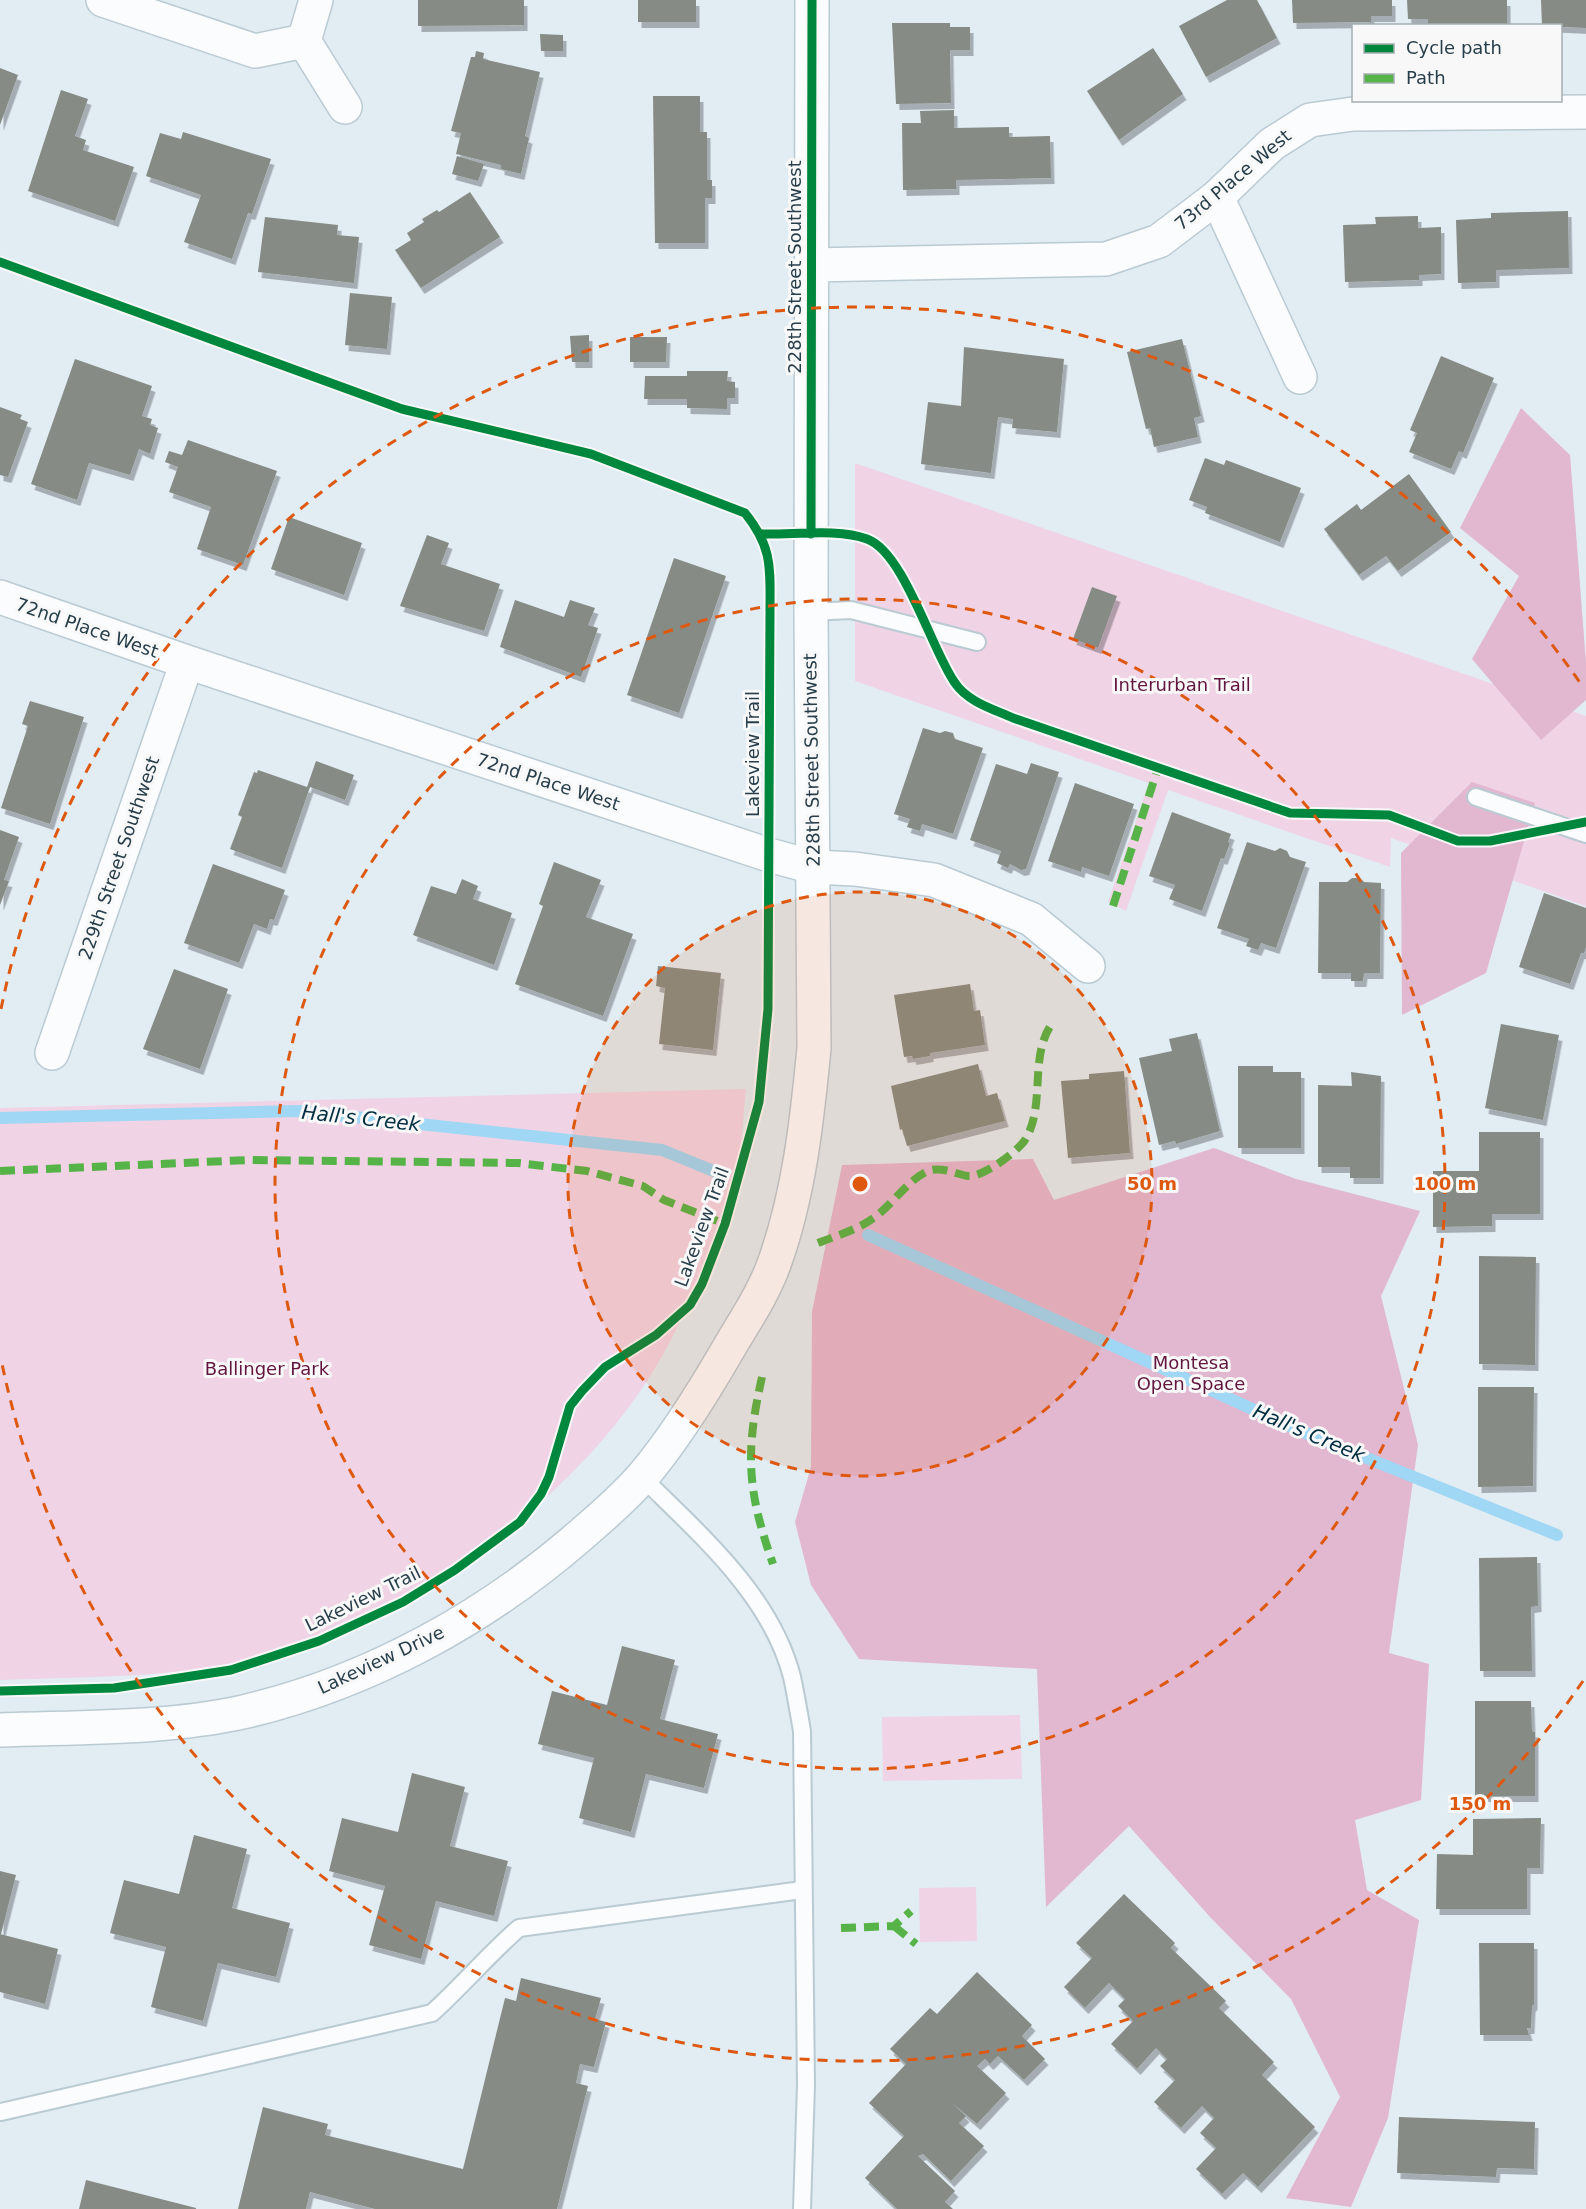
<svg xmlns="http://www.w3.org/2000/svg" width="1586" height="2209" viewBox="0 0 1586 2209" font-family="'DejaVu Sans',sans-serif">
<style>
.green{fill:#f0d4e5}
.forest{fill:#e2b7d0}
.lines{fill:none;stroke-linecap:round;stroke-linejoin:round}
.stream{stroke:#9fd7f4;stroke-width:12}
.building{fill:#868c85;filter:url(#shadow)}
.service-casing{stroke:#bacad3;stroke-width:20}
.minor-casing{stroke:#bacad3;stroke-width:36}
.tertiary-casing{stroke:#bacad3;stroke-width:36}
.service{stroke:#fafcfd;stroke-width:16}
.minor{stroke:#fafcfd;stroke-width:33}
.tertiary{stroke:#fafcfd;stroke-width:33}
.quiet{stroke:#56b347;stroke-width:8;stroke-dasharray:15 8;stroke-linecap:butt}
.cycleway-casing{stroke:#f8f8f8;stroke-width:13}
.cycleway{stroke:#00873e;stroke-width:9}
.ring{fill:none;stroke:#de580f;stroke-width:3;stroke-dasharray:10 8}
.labels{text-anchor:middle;stroke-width:6;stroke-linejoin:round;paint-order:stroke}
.street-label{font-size:18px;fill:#273e4a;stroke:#f8f8f8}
.park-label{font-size:18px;fill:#62153f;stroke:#f8f8f8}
.water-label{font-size:20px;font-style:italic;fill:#002e41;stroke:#f8f8f8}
.centre{fill:#de580f;stroke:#f8f8f8;stroke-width:3}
.ring-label{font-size:18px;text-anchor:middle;font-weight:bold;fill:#de580f;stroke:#f8f8f8;stroke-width:6;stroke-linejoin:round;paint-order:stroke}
</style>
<defs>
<filter id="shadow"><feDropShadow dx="3.5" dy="6" stdDeviation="0" flood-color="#0004"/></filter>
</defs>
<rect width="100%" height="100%" fill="#e1ecf3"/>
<path class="green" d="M855 463 1586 716V906L1391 838 1390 867 1168 790 1126 911 1108 902 1149 783 855 681Z
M746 1089C743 1113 743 1139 738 1163 734 1182 726 1201 720 1219 702 1277 677 1336 643 1387 566 1502 430 1601 300 1646 204 1679 100 1676 0 1680V1108Z
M1020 1715 1022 1779 883 1781 882 1717Z
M976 1887 977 1941 920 1942 919 1888Z"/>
<path class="forest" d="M1521 408 1570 455 1586 663V700L1541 740 1472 659 1519 576 1460 528Z
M1472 782 1535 803 1486 973 1402 1015 1401 853Z
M1214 1148 1296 1179 1420 1211 1381 1296 1418 1445 1389 1653 1429 1664 1421 1800 1355 1820 1367 1890 1419 1920 1388 2118 1351 2207 1286 2198 1340 2097 1291 1999 1211 1918 1129 1826 1046 1907 1037 1669 859 1659 811 1585 795 1522 811 1467 812 1312 842 1165 1033 1159 1054 1200Z"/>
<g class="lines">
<path class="stream" d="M0 1118 299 1111 662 1150 716 1172
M868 1235 1310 1435 1557 1535"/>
</g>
<path class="building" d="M418 0H524V25L418 26Z
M638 0H696V22H638Z
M1227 0H1257L1277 38 1206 77 1179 26Z
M1292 0H1392V16H1371V22L1293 23Z
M1407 0H1507V26H1428V19H1408Z
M1541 0H1586V28L1542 26Z
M892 23H950V27H970V50H950L951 103 896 104Z
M540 34 563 35V51H541Z
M1153 48 1183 94 1119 140 1087 91Z
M476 51 484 53 483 59 540 72 525 136 529 138 521 174 501 169V165L456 154 461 133 451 131 471 57H475Z
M0 68 18 75 0 125Z
M61 90 88 99 75 136 86 140 83 150 134 167 115 221 28 191Z
M653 96H700V132H707V180H712V198H705V243H655Z
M954 110V128L1009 127V137L1050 136 1051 178 956 180V189L903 190 902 123H921L920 111Z
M183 132 271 159 252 214 248 213 232 259 184 242 201 195 146 176 160 133 181 139Z
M457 156 484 164 478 181 452 174Z
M470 192 500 237 421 288 395 250 411 240 407 233 424 222 422 219 437 210 439 212Z
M1568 211 1569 268 1496 270V282L1458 283 1456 220 1491 218V213Z
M1418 216V228L1441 227V274L1419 275V280L1345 282 1343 225 1376 224 1375 217Z
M265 217 338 225 337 235 359 237 354 283 258 272Z
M350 293 392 297 387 349 345 345Z
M589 335V362H572L570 336Z
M630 337H667L666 362H630Z
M1182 339 1201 416 1194 418 1198 437 1154 447 1150 428 1146 429 1127 352Z
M964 347 1064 359 1057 432 1012 428 1013 419 998 417 991 473 921 464 928 402 961 406Z
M1441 356 1494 378 1463 453 1459 451 1451 469 1409 452 1417 433 1410 430Z
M75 359 152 386 142 416 152 419 150 425 158 428 150 454 139 449 130 475 89 463 77 500 31 484Z
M687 371H728L727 381 735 382V398H727V409L687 408V399H644L645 376H687Z
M0 407 22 415 20 419 28 422 8 477 0 475Z
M188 440 277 471 243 565 197 549 211 507 169 492 178 467 165 462 169 451 182 455Z
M1205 458 1224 465 1226 460 1301 488 1280 542 1205 513 1207 507 1189 500Z
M1409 474 1451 532 1398 571 1386 556 1359 575 1324 529 1357 504 1361 510Z
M289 517 362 543 344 595 271 569Z
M427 535 449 543 441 564 500 584 484 631 400 606Z
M674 558 726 576 679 713 627 695Z
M1092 587 1117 596 1098 648 1073 639Z
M515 600 564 617 570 600 595 608 588 625 598 628 581 677 500 647Z
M30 701 84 717 50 824 1 808 28 726 22 724Z
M923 728 940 733 945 731 953 733 955 739 983 748 953 834 922 824 920 831 907 827 910 819 894 814Z
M316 761 354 775 345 800 310 787 282 868 230 849 242 817 238 815 254 772 257 773 258 770 307 787Z
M1031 763 1059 772 1026 869 1021 870 1010 864 1008 868 997 863 1001 851 970 840 996 764 1027 774Z
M1075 783 1134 804 1109 876 1082 867 1081 872 1048 861Z
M1172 812 1231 834 1228 842 1230 843 1224 859 1221 858 1202 911 1169 899 1175 885 1149 876Z
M0 830 19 837 4 880 9 881 0 905Z
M1247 842 1275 851 1280 848 1287 851 1290 857 1306 862 1276 948 1261 943 1258 950 1246 946 1249 939 1217 928Z
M554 862 601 880 586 917 633 934 603 1016 515 984 543 906 539 904Z
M213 864 285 890 274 920 270 919 267 929 254 924 239 963 184 943Z
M1352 878H1360L1364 882 1381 883 1380 973H1364L1363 981H1351V973H1318L1319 882H1347Z
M462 879 478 886 473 899 512 913 494 965 413 935 431 886 456 894Z
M1544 893 1586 908V947L1584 953H1581L1570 984 1519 967Z
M658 966 721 973 713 1050 659 1044 665 988 656 986Z
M174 969 228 989 200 1069 143 1049Z
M970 984 974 1011 980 1010 985 1045 930 1053V1056L913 1059 912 1056 904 1057 894 995Z
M1501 1024 1559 1035 1543 1120 1485 1108Z
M1197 1033 1220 1131 1176 1144 1175 1141 1159 1145 1139 1058 1172 1051 1169 1039Z
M978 1064 986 1096 997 1093 1005 1121 907 1146 902 1129 900 1130 891 1086Z
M1238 1066H1273V1072H1301V1148H1238Z
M1124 1071 1130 1153 1068 1158 1061 1081 1089 1079V1074Z
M1351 1072 1381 1076 1380 1178H1350V1167H1318V1085L1352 1086Z
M1479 1132H1540V1214H1492V1226L1433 1227V1171H1479Z
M1479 1256 1536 1257 1535 1365 1479 1364Z
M1478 1387H1534L1533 1486 1478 1487Z
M1537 1557 1538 1606 1531 1607 1532 1671H1480L1479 1558Z
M622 1646 675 1660 660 1719 718 1734 704 1788 646 1774 631 1832 579 1818 594 1758 538 1744 552 1691 607 1705Z
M1475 1701H1531L1532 1731 1535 1732V1796H1475Z
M412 1773 465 1787 450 1846 508 1861 494 1916 436 1901 421 1959 369 1945 385 1886 329 1871 342 1818 398 1832Z
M1541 1818 1540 1868H1527V1909H1436L1437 1854 1473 1855V1819Z
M194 1835 247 1849 232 1908 290 1923 276 1977 218 1963 203 2021 151 2007 166 1947 110 1933 124 1880 179 1894Z
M0 1871 16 1875 1 1934H0Z
M1124 1894 1175 1943 1171 1948 1226 2001 1219 2008 1274 2062 1262 2075 1315 2127 1258 2187 1243 2173 1222 2194 1196 2169 1216 2148 1200 2133 1214 2118 1202 2106 1181 2128 1154 2102 1175 2080 1160 2066 1167 2059 1156 2048 1137 2069 1111 2044 1133 2021 1118 2006 1125 1999 1109 1983 1085 2008 1064 1987 1092 1958 1076 1943Z
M0 1934 58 1949 45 2004 0 1992Z
M1479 1943H1534V2004L1532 2006 1531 2028H1527L1529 2035H1480Z
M977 1972 1032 2025 1022 2036 1045 2059 1024 2080 998 2056 990 2064 985 2059 977 2066 1006 2093 977 2124 952 2103 966 2116 959 2123 984 2146 951 2181 923 2154 918 2156 955 2191 945 2202 953 2209H897L865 2178 904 2136 869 2103 906 2064 890 2049 930 2008 937 2014Z
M521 1978 601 1998 595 2019 606 2022 594 2067 580 2064 576 2083 588 2086 557 2209H375L310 2192 306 2209H238L263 2107 328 2124 325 2135 463 2169 505 1998 516 2001Z
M1399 2117 1535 2122 1534 2169 1497 2168 1496 2177 1397 2173Z
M86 2180 196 2208V2209H79Z"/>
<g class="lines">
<defs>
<path id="service" d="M811 612 851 610 977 642
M1476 797 1586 834
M642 1477C700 1535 771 1595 792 1677 796 1695 799 1714 802 1731L806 2085 802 2209
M1 2112 432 2013C462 1986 488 1955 519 1928L802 1890"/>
<path id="minor" d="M103 0 255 51 304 41
M304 41 345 107
M304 41 316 0
M1217 197 1300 377
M0 597 187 662 769 855 813 867 855 869 934 880 1031 919 1088 966
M52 1053 187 662"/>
<path id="tertiary" d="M812 265 1106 259 1159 241 1217 197 1272 144 1310 120 1353 114 1586 112
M0 1730C79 1727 166 1729 243 1712 368 1683 486 1618 582 1534 603 1516 625 1497 643 1476 675 1438 701 1396 726 1353 742 1325 763 1295 774 1264 799 1195 807 1121 814 1048L811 612 812 0"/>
</defs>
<use href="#service" class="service-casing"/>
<use href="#minor" class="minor-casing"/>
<use href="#tertiary" class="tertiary-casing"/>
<use href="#service" class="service"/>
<use href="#minor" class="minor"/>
<use href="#tertiary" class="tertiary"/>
<path class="quiet" d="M1113 906 1158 768
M0 1171 249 1160 518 1163 587 1171 643 1186 664 1200 725 1224
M818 1243C835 1236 857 1230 872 1219 892 1206 906 1181 928 1171 941 1166 955 1174 968 1176 982 1178 1017 1152 1025 1140 1046 1106 1029 1058 1051 1025
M762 1377C745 1453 747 1490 773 1564
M894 1926 916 1944
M841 1928 894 1926 911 1911"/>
<defs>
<path id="cycleway" d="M0 262 402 409 591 454 745 513C773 548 770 568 770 611L768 1009 759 1102 725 1224 702 1284 690 1305 656 1335 605 1367 582 1391 570 1406 549 1477 541 1494 520 1522 455 1570 403 1602 319 1641 231 1670 114 1688 0 1691
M762 534C793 535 838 528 867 539 904 552 932 651 955 683 968 702 993 709 1013 718L1290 813 1389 815 1458 841H1490L1586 822
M811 534 812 0"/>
</defs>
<use href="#cycleway" class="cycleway-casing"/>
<use href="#cycleway" class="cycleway"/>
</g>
<circle cx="860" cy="1184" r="292" fill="#de580f" fill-opacity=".12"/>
<g class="ring">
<circle cx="860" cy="1184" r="292"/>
<circle cx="860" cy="1184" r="585"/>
<path d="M1583 1681A877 877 0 0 1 1 1359M1 1009A877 877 0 0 1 1583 687"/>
</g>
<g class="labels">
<g class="street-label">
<text transform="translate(1233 180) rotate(-40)" y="6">73rd Place West</text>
<text transform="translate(795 267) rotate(-90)" y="6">228th Street Southwest</text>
<text transform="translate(87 628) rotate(19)" y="6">72nd Place West</text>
<text transform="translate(753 754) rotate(-90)" y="6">Lakeview Trail</text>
<text transform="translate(812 760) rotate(-91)" y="6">228th Street Southwest</text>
<text transform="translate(548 782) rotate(18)" y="6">72nd Place West</text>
<text transform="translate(119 858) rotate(-71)" y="6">229th Street Southwest</text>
<text transform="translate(702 1227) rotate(-70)" y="6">Lakeview Trail</text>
<text transform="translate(363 1599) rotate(-26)" y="6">Lakeview Trail</text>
<text transform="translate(381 1660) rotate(-25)" y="6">Lakeview Drive</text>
</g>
<g class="park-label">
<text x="1182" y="691">Interurban Trail</text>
<text x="1191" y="1369">Montesa<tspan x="1191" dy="21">Open Space</tspan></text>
<text x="267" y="1375">Ballinger Park</text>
</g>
<g class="water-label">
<text transform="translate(361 1118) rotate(6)" y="7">Hall's Creek</text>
<text transform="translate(1309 1433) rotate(23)" y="7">Hall's Creek</text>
</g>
</g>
<circle cx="860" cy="1184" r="9" class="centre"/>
<g class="ring-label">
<text x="1152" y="1190">50 m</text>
<text x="1445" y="1190">100 m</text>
<text x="1480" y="1810">150 m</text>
</g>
<rect x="1352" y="24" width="210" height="78" fill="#f8f8f8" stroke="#a4aeb2" stroke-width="1.5"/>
<rect x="1364" y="44" width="30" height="9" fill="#00873e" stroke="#a4aeb2" stroke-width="1.5"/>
<text x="1406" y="54" font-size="18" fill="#273e4a">Cycle path</text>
<rect x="1364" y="74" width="30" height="9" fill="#56b347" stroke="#a4aeb2" stroke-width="1.5"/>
<text x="1406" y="84" font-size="18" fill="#273e4a">Path</text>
</svg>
